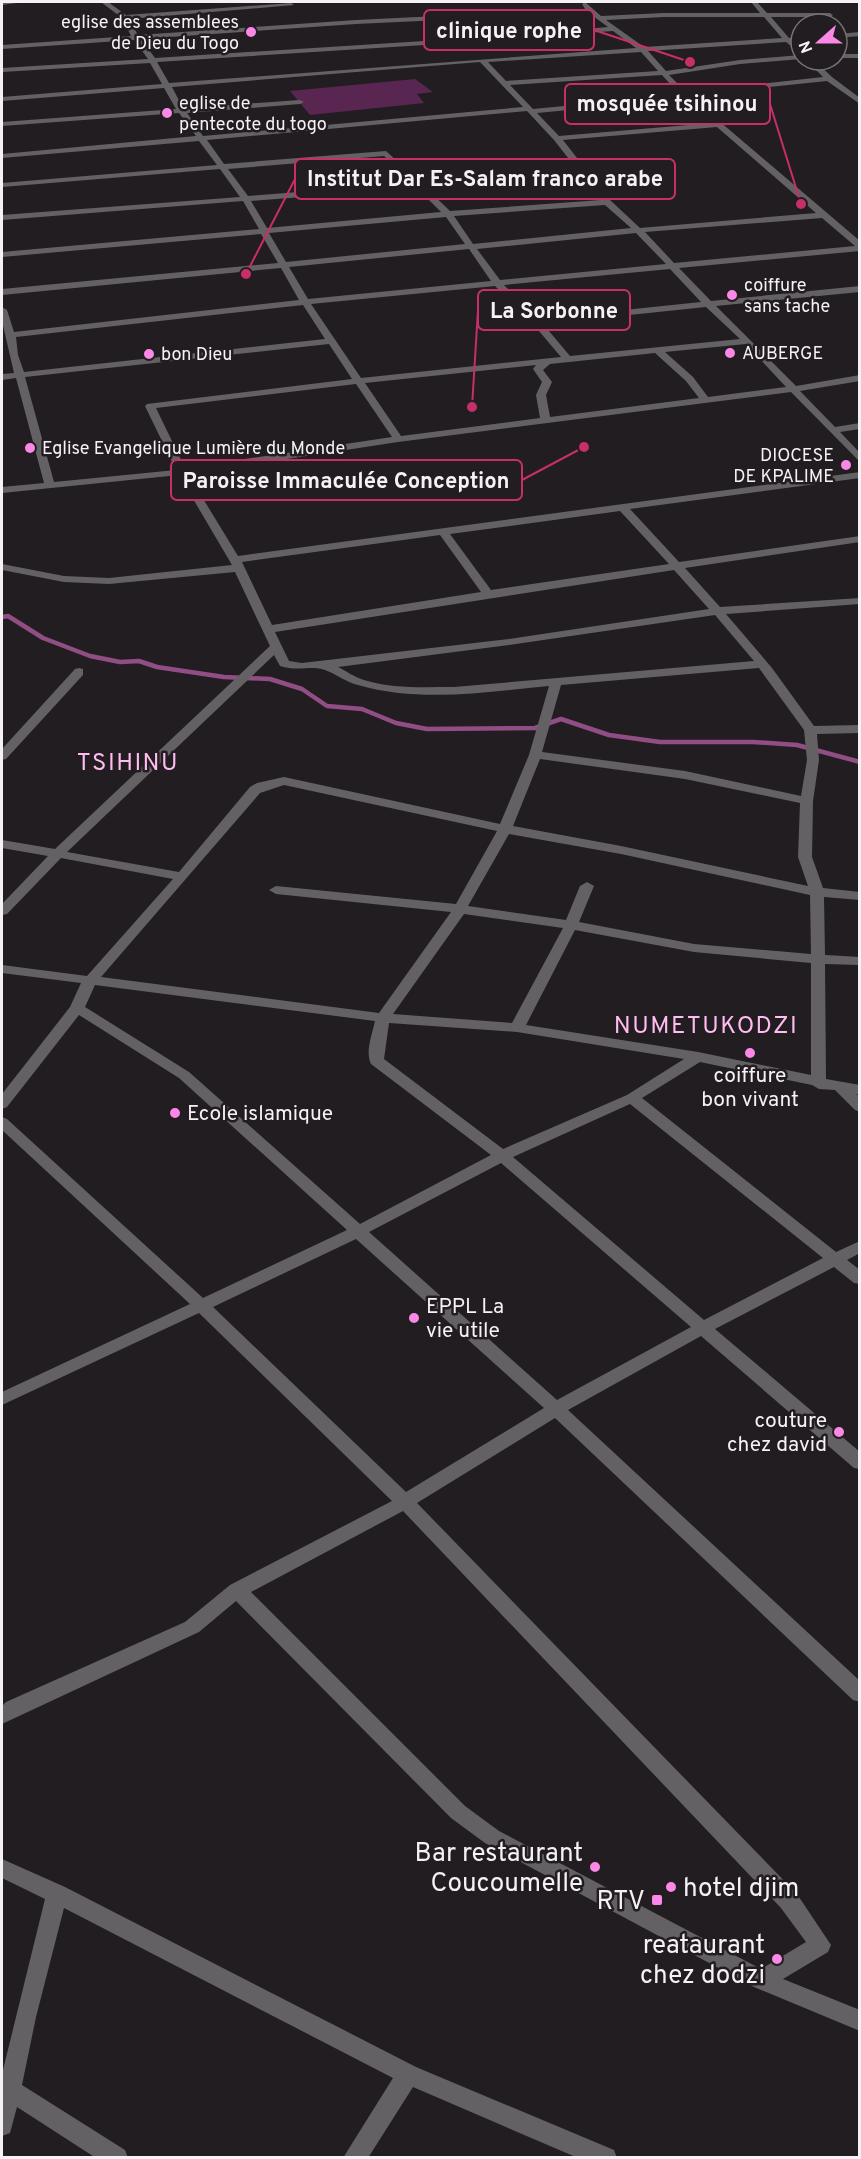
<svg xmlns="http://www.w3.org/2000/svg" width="861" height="2159" viewBox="0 0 861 2159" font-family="Overpass,sans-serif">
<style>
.green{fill:#582650}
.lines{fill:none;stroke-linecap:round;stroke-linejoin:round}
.stream{stroke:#914e85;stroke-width:4.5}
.minor{fill:#646164;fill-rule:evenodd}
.poi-dot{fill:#fb87e6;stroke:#221d21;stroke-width:2}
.labels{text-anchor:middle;stroke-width:5;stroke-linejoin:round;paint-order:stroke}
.far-poi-label{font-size:18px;fill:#f5f1f4;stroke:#221d21;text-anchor:start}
.poi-label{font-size:21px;fill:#f5f1f4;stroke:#221d21;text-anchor:start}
.quarter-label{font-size:24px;letter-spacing:1.5px;fill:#febcf0;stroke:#221d21}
.near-poi-label{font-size:26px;fill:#f5f1f4;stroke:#221d21;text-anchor:end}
.leader{fill:none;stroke:#c72e6a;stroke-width:2}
.callout-dot{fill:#c72e6a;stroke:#221d21;stroke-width:2}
.callout{fill:#221d21;stroke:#c72e6a;stroke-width:2}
.callout-label{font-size:22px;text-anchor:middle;font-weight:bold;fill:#f5f1f4}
</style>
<rect width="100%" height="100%" fill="#221d21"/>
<path class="green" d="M415 79 433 92 417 94 424 103 310 115 290 91Z"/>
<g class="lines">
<path class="stream" d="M2 617 8 616 43 638 90 656 120 662 139 661 157 667 224 677 270 679 302 689 327 706 362 709 396 723 427 729 535 728 561 719 609 735 660 742H753L797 745 860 762"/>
<path class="minor" d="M2 2H24L2 5Z
M101 2H108L126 15 291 3 294 5 129 19 138 35 356 20 585 9 582 4 585 2 601 16 664 13H760L751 2H757L767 13H830L833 15 830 17H771L789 38 801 37V41L793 42 795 44 791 46 786 42 648 51 666 71 740 60 801 55V59L740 64 669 75 688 94 750 85 823 77 806 60H814L832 77 860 98V104L827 81 750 89 692 98 860 241V251L679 268 711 301 860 286V292L716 306 796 386 860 375V381L800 391 835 427 860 423V429L840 432 860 453V462L791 392 398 442 188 474 238 556 860 472V478L630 509 679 562 860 536V542L685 568 720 607 860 598V604L726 614 772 668 814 726 860 725V733L817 734 819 760 813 801 812 857 823 888 860 892V900L824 897 825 955 860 957V965L825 964 826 1079 860 1085V1095L856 1094 860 1097V1112L855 1110 835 1090 819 1089 812 1085 700 1062 642 1098 836 1252 860 1241V1253L847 1260 860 1270V1284L854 1283 834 1267 715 1329 860 1452V1469L854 1468 701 1336 568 1410 860 1681V1702L853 1700 555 1418 417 1503 797 1894 831 1945 828 1952 783 1979 860 2010V2031L754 1987 485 1843 451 1818 236 1601 199 1632 2 1724V1706L6 1702 185 1622 230 1585 392 1501 199 1313 2 1405V1392L190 1304 2 1130V1117L7 1119 203 1298 347 1230 179 1078 79 1015 7 1107 2 1109V1094L70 1007 81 983 2 973V965L87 976 173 879 61 858 7 914 2 915V904L48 856 2 848V840L55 849 270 646 235 572 109 584 64 582 2 570V564L64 576 109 578 232 565 179 475 2 493V487L44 483 16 378 2 380V374L14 373 2 321V307L7 310 14 332 299 300 281 268 2 295V289L278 263 261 234 2 257V252L259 229 243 201 2 220V215L240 197 220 169 2 187V183L217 165 199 141 2 158V154L196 136 179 113 2 126V122L176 109 164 88 2 101V97L162 84 150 63 2 72V68L148 59 134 40 2 49V45L131 36 122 18ZM589 13 608 27 483 38 487 40 613 31 636 48 169 83 157 62 456 43 460 41 456 39 155 58 141 39 356 24ZM664 17H764L782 38 644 47 606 20ZM641 52 658 71 506 81 488 62ZM480 62 523 107 203 136 187 113 300 104 304 102 300 100 183 108 172 87ZM662 75 680 95 533 109 510 85ZM684 99 712 123 559 136 537 113ZM527 111 554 140 576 168 421 183 386 151 224 164 207 140ZM717 127 816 213 640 228 610 200 588 172 647 166 651 164 650 162 584 167 563 140ZM384 156 412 183 248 196 228 169ZM580 173 601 200 450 211 425 187ZM417 188 441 212 267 228 251 201ZM605 205 631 228 473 244 454 216ZM446 217 465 244 286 262 269 233ZM822 218 855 246 674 263 645 232ZM636 233 666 264 500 280 477 249ZM469 249 491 281 308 299 289 267ZM670 269 701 302 538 319 504 285ZM495 286 533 324 561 357 361 378 311 304ZM303 305 325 339 24 372 18 355 16 337ZM706 307 740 339 570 356 543 324ZM329 344 352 379 147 404 145 406 176 470 54 482 25 377ZM746 344 786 387 708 397 693 377 665 352ZM655 353 686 381 699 398 550 417 546 395 552 382 543 370 550 364ZM536 365 533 369 542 382 536 395 540 418 401 436 365 383ZM356 384 392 437 185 468 156 408ZM620 511 669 564 491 590 450 534ZM440 535 481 592 272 625 242 562ZM674 570 709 609 509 639 302 663 289 661 275 632ZM715 615 754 661 454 687C424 687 392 689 364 680 354 677 346 671 338 667L509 645ZM274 655 280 666C298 672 311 665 325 670 336 674 346 682 358 685 420 703 486 692 549 686L529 755 500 824 284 777 257 783 250 787 179 872 67 852ZM759 668 804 730 807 760 801 796 685 771 542 752 561 685ZM540 759 685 779 800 803 798 857 808 886 621 846 513 826ZM284 785 497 831 456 904 276 886 269 890 276 894 451 912 379 1013 101 977 260 793ZM509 834 621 854 810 895 811 954 694 944 579 922 594 886 587 882 580 886 566 920 468 906ZM464 914 563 928 512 1023 393 1014ZM575 930 694 952 811 963V1075L698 1052 526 1025ZM95 985 375 1021C372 1035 365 1052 371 1064L491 1155 360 1224 189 1072 85 1007ZM389 1023 517 1032 684 1059 627 1095 503 1149 384 1059ZM630 1104 823 1258 704 1320 513 1157ZM501 1163 691 1327 557 1400 369 1232ZM356 1239 544 1408 406 1492 213 1307ZM403 1511 781 1908 806 1942 761 1969 499 1831 465 1806 251 1592Z
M860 32V36L837 38V34Z
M837 54H860V58H837Z
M79 668 83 669V675L6 759 2 760V749L75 669Z
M2 1859 65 1887 416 2067 614 2150 617 2158H578L413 2087 368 2158H343L393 2078 64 1908 36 2017 22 2085 125 2150 128 2158H96L17 2107 10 2133 2 2136V2074L45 1899 2 1878Z"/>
</g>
<g class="poi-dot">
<circle cx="251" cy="32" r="6"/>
<circle cx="167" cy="113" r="6"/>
<circle cx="732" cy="295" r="6"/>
<circle cx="730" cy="353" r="6"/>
<circle cx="149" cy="354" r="6"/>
<circle cx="30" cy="448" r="6"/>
<circle cx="846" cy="465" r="6"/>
<circle cx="750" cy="1053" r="6"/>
<circle cx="175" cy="1113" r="6"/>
<circle cx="414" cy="1318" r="6"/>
<circle cx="839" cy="1432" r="6"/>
<circle cx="595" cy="1867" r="6"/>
<circle cx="671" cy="1887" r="6"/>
<rect x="651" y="1894" width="12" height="12" rx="3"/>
<circle cx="777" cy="1959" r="6"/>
</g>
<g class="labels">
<g class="far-poi-label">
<text x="239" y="28" text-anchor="end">eglise des assemblees<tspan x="239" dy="21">de Dieu du Togo</tspan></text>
<text x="179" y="109">eglise de<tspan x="179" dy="21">pentecote du togo</tspan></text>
<text x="744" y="291">coiffure<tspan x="744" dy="21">sans tache</tspan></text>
<text x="742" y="359">AUBERGE</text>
<text x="161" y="360">bon Dieu</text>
<text x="42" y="454">Eglise Evangelique Lumière du Monde</text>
<text x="834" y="461" text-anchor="end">DIOCESE<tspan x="834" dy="21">DE KPALIME</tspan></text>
</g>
<g class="poi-label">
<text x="750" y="1082" text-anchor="middle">coiffure<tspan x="750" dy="24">bon vivant</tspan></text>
<text x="187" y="1120">Ecole islamique</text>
<text x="426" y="1313">EPPL La<tspan x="426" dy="24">vie utile</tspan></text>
<text x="827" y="1427" text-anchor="end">couture<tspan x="827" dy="24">chez david</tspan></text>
</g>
<g class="quarter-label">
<text x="128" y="770">TSIHINU</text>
<text x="706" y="1033">NUMETUKODZI</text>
</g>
<g class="near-poi-label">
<text x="583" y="1861">Bar restaurant<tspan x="583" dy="30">Coucoumelle</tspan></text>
<text x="683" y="1896" text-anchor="start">hotel djim</text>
<text x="645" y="1909">RTV</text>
<text x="765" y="1953">reataurant<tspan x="765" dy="30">chez dodzi</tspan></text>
</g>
</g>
<path class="leader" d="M690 62L594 30M801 204L770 104M246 274L295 179M472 407L478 310M584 447L522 480"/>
<g class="callout-dot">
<circle cx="690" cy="62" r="6"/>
<circle cx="801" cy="204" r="6"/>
<circle cx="246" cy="274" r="6"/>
<circle cx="472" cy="407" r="6"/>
<circle cx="584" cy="447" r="6"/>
</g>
<g class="callout">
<rect x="424" y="10" width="170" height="40" rx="6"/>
<rect x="565" y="84" width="205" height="40" rx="6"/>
<rect x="295" y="159" width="380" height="40" rx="6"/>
<rect x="478" y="290" width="152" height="40" rx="6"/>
<rect x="171" y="460" width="351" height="40" rx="6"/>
</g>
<g class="callout-label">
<text x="509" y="38">clinique rophe</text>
<text x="667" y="111">mosquée tsihinou</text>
<text x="485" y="186">Institut Dar Es-Salam franco arabe</text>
<text x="554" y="318">La Sorbonne</text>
<text x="346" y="488">Paroisse Immaculée Conception</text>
</g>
<rect width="861" height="2159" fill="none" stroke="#f5f1f4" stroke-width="6"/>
<g transform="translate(819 42) rotate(249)"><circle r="28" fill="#221d21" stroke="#767275" stroke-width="1.5"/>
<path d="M0-4.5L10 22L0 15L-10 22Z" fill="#fb87e6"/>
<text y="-9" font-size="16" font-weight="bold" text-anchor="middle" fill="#f5f1f4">N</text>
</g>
</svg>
